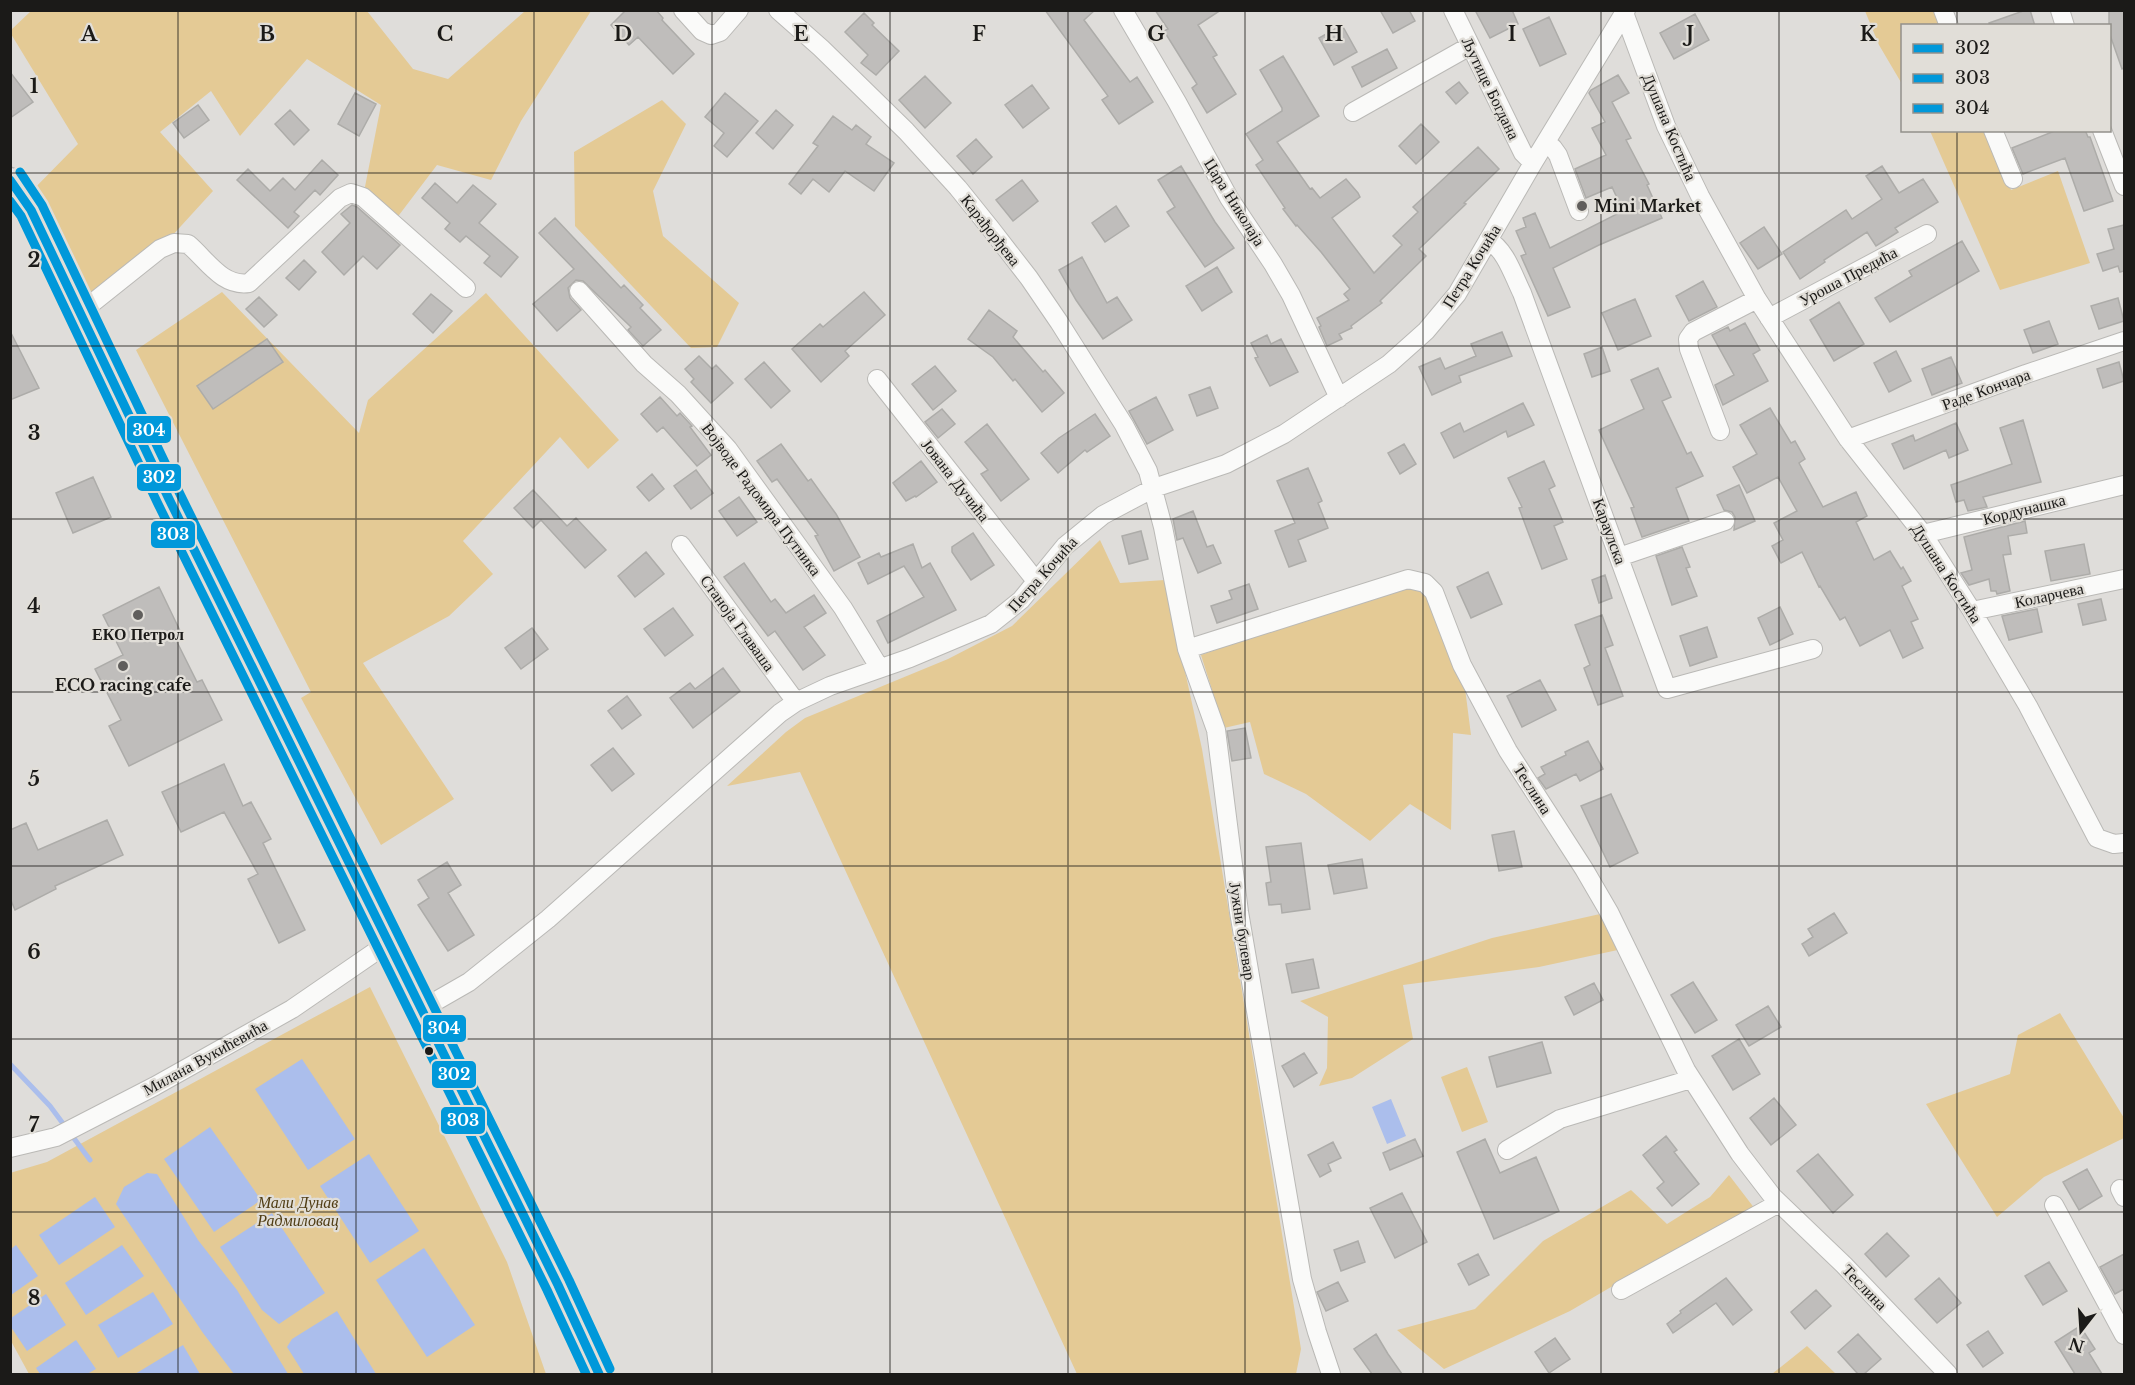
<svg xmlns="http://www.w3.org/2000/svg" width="2135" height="1385" viewBox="0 0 2135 1385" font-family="'Libre Baskerville',serif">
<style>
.green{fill:#e4ca95}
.water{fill:#abbeec}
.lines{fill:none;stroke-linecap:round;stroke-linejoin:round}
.stream{stroke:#abbeec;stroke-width:5}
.building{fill:#bfbdbb;stroke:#adaca9;stroke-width:1.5}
.minor-casing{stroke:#bab9b6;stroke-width:20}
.major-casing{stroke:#b9b8b6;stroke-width:25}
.minor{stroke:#fafaf9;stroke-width:18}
.major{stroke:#e9ebf0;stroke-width:22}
.bus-1-casing{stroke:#e1ded8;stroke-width:14}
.bus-2-casing{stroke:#e1ded8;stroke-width:14}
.bus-3-casing{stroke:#e1ded8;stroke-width:14}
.bus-1{stroke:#0098da;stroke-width:9}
.bus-2{stroke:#0098da;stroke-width:9}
.bus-3{stroke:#0098da;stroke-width:9}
.grid{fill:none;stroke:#1b1a18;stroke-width:1.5;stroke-opacity:0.55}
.poi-dot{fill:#605e5c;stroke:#e1ded8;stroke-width:2}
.bus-dot{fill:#1b1a18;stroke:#e1ded8;stroke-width:2}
.labels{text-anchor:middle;stroke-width:4.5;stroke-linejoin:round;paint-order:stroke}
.street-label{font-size:16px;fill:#1b1a18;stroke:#e1ded8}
.poi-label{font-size:16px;font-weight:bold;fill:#1b1a18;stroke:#e1ded8}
.park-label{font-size:16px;font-style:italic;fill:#503d14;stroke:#e1ded8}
.grid-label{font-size:20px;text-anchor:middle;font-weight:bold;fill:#1b1a18;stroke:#e1ded8;stroke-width:4.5;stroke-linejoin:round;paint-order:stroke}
.line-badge{stroke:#e1ded8;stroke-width:2}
.badge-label{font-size:16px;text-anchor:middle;font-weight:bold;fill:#fff}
</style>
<rect width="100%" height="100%" fill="#dfddda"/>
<path class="green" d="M31 11H367L413 69 448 79 525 11H591L521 121 491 180 437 165 393 223 363 197 381 105 307 59 240 136 211 91 160 132 213 191 160 249 81 312 24 199 78 144 11 34V30Z
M1865 11H1938L1944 25 1902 26V84L1879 45Z
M662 100 686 124 653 191 663 236 739 303 717 347 691 348 575 226 574 152Z
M1930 131H1987L2011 190 2058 171 2090 263 2000 290Z
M222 292 359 433 368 400 486 293 619 440 588 469 560 437 463 541 493 574 449 616 363 663 454 799 381 845 301 698 311 692 136 350Z
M1100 540 1120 583 1165 580 1202 749 1301 1349 1296 1374H1077L800 772 727 786 786 732 805 718 948 659 1012 626Z
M1408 579 1425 583 1462 665 1471 735 1453 733 1451 830 1410 804 1370 841 1306 794 1264 774 1250 722 1224 728 1201 655Z
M1609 912 1627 948 1539 967 1403 985 1413 1039 1352 1078 1319 1086 1327 1068 1328 1017 1300 1001 1492 938Z
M370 987 507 1262 546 1374H29L11 1341 10 1173 47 1162Z
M2060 1013 2124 1118V1138L2044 1177 1997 1217 1926 1104 2010 1074 2018 1035Z
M1467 1067 1488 1122 1462 1132 1441 1077Z
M1729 1175 1755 1209 1676 1249 1570 1311 1444 1369 1397 1330 1475 1309 1543 1241 1631 1190 1667 1224 1710 1197Z
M1807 1346 1836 1374H1772Z"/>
<path class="water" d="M302 1059 355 1139 308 1170 255 1089Z
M1391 1099 1406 1136 1387 1144 1372 1107Z
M210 1127 261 1200 214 1232 164 1159Z
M369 1154 419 1231 370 1263 320 1186Z
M147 1173 157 1174 198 1240 237 1290 288 1374H234L203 1333 116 1204 124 1187Z
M95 1197 115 1227 59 1265 39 1235Z
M272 1213 325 1293 279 1324 262 1310 220 1247Z
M16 1245 38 1276 11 1295V1249Z
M122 1245 144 1276 86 1315 65 1283Z
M424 1248 475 1325 427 1357 376 1280Z
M153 1292 173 1324 118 1358 98 1325Z
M46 1294 66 1325 27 1351 11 1327V1318Z
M337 1311 376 1374H304L287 1347 292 1339Z
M76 1340 96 1369 87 1374H40L36 1368Z
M183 1345 200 1374H135Z"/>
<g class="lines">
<path class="stream" d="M10 1064 50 1106 90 1160"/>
</g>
<path class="building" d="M626 10H656L663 18 662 20 694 54 673 74 638 37 629 45 611 25Z
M1045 10H1095L1084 20 1130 82 1137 77 1153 102 1119 124 1102 100 1108 96Z
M1155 10H1221L1198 25 1217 55 1213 57 1236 94 1207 113 1192 88 1197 84 1164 31 1168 29Z
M1380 10H1409L1415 21 1393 33Z
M1475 10H1512L1518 24 1490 38Z
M2026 10H2030L2035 26H1990L1989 23Z
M2109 10H2124V68L2122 69 2109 32Z
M864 13 874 23 872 25 899 51 876 75 861 63 868 55 845 32Z
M1695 14 1709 40 1674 59 1660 33Z
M1549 17 1566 54 1540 66 1523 29Z
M1342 25 1357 52 1334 65 1319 38Z
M1387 49 1397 68 1362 87 1352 67Z
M1283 56 1319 116 1277 142 1310 189 1312 188 1320 198 1346 179 1358 193 1360 197 1332 218 1374 273 1402 245 1393 236 1418 212 1413 207 1478 147 1499 169 1464 203 1466 204 1419 249 1426 256 1380 301 1382 303 1351 326 1352 328 1339 334 1342 339 1327 346 1319 327 1321 326 1317 318 1349 300 1344 294 1350 289 1321 252 1297 225 1296 226 1283 209 1285 208 1256 165 1263 160 1246 134 1282 111V108L1260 70Z
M10 72 33 102 10 118Z
M1618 75 1629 93 1612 102 1631 138 1626 140 1649 184 1647 185 1662 218 1599 245 1553 268 1570 307 1548 316 1521 256 1526 254 1516 231 1526 227 1523 218 1535 213 1550 248 1623 211 1612 187 1586 198 1575 169 1606 155 1592 128 1605 122 1589 93 1591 90Z
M925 76 951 103 925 128 899 100Z
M1459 82 1468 93 1456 104 1446 92Z
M1032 85 1049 108 1023 128 1005 105Z
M355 93 376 104 359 136 338 124Z
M725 93 758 121 727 157 714 146 724 133 705 117Z
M198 105 209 120 184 138 173 123Z
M290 110 309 130 294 145 275 124Z
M776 110 793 125 773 149 756 133Z
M833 116 852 130 856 125 871 137 866 144 894 163 874 191 845 171 829 192 813 179 801 194 789 184 818 146 813 143Z
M1421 124 1439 142 1416 164 1399 146Z
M2057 130H2085L2088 137H2090L2113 201 2084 211 2065 158 2023 174 2012 148Z
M976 139 992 157 973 174 957 156Z
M322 160 338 175 320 195 315 190 294 212 299 216 288 228 237 180 248 169 270 191 283 178 295 190Z
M1181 166 1215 222 1234 248 1205 267 1167 212 1175 207 1158 180Z
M1882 166 1899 193 1923 179 1938 202 1895 228 1898 232 1876 246 1867 232 1824 260 1825 262 1800 279 1783 252 1846 210 1852 219 1882 199 1866 176Z
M1022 180 1038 201 1013 221 996 200Z
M435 183 457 203 473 185 496 204 479 223 518 257 501 277 484 263 490 256 466 236 460 242 445 229 450 223 422 198Z
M352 205 357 207 400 245 377 269 363 256 344 275 322 252 350 223 341 214Z
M1116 206 1129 226 1105 242 1092 223Z
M555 218 621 288 624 285 643 305 640 308 661 330 643 346 628 330 631 327 583 281 576 280 568 288 570 298 581 310 557 331 533 304 574 269 539 233Z
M2124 225V271L2120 272 2118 266 2103 271 2097 254 2114 249 2108 229Z
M1764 227 1782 254 1758 269 1740 243Z
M1962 241 1979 271 1890 322 1875 298 1912 276 1909 271Z
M1082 257 1107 303 1117 297 1132 320 1103 339 1076 300 1059 270Z
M304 260 316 272 299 290 286 278Z
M1217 267 1232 292 1202 311 1186 286Z
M1703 281 1717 307 1689 321 1676 296Z
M864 292 885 315 845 351 849 356 821 382 792 349 820 324 823 327Z
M431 294 452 311 433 333 413 314Z
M259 297 277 315 264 327 246 309Z
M2118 298 2124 321 2099 329 2091 306Z
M1635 299 1651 336 1618 350 1602 313Z
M1839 302 1864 344 1834 361 1810 320Z
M989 310 1017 331 1013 337 1043 372 1045 370 1064 393 1042 412 1015 379 1013 381 993 357 968 339Z
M2049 321 2058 344 2033 353 2024 330Z
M1745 323 1760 350 1753 354 1768 381 1723 405 1715 385 1734 375 1712 335 1728 327 1730 331Z
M10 331 39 388 10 400Z
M1502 332 1512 356 1459 376 1461 382 1432 395 1419 367 1440 358 1445 369 1476 356 1471 344Z
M1267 335 1271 344 1281 339 1298 372 1270 386 1255 358 1258 357 1251 343Z
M267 339 283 362 213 409 197 386Z
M1602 347 1610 371 1592 377 1584 354Z
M1896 351 1911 381 1889 392 1874 363Z
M699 356 712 369 716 365 733 383 711 403 691 382 694 379 685 369Z
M1951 357 1962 383 1932 395 1922 369Z
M764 362 790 391 771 408 745 379Z
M2119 362 2124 381 2103 388 2097 369Z
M935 366 956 391 933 410 912 384Z
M1658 368 1671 397 1662 401 1687 454 1691 452 1703 476 1676 488 1689 521 1642 537 1631 508 1634 507 1599 430 1644 409 1631 380Z
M1210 387 1218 408 1197 416 1189 395Z
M660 397 677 416 680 413 692 426 690 427 711 455 697 466 663 427 657 432 641 414Z
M1156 397 1173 430 1147 444 1129 411Z
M1523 403 1534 425 1508 437 1506 431 1454 458 1441 433 1460 423 1464 432Z
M1770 408 1791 443 1795 441 1805 459 1799 463 1823 507 1856 492 1867 516 1856 522 1874 560 1890 551 1901 569 1903 567 1911 581 1902 586 1918 619 1911 622 1923 648 1903 658 1890 630 1860 646 1845 617 1840 620 1820 586 1819 587 1802 552 1781 563 1772 546 1783 540 1774 523 1797 511 1778 477 1747 493 1733 467 1757 454 1740 425Z
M942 409 955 424 938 438 925 422Z
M1095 414 1110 436 1087 452 1085 450 1058 473 1041 453 1059 438Z
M2023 420 2041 482 1983 497 1987 507 1968 511 1964 500 1956 502 1951 485 2012 464 2000 428Z
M1956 423 1968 450 1949 458 1946 450 1904 469 1892 444 1913 435 1915 441Z
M987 424 1029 479 1001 501 981 474 988 470 965 442Z
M781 444 808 481 811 479 836 514 860 557 834 571 815 536 818 535 777 479 772 482 757 461Z
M1404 444 1416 464 1400 474 1388 453Z
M921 461 937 482 916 497 915 496 906 501 893 483Z
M1544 461 1555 486 1549 489 1563 522 1554 526 1567 559 1542 569 1519 508 1522 507 1508 478Z
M1308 468 1322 501 1318 503 1328 528 1298 540 1306 561 1289 567 1275 531 1295 523 1277 481Z
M696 470 713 493 691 509 674 486Z
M652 474 664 489 649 501 637 487Z
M93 477 111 517 73 533 56 493Z
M1739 485 1755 521 1734 530 1735 517 1732 512 1724 510 1717 495Z
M533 490 567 526 576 518 606 550 585 568 541 520 533 528 514 508Z
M739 497 757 522 737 536 719 511Z
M1193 511 1207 547 1213 545 1221 563 1198 573 1183 538 1177 540 1173 519Z
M2025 521 2027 533 2008 536 2011 554 2003 555 2010 591 1997 594 1996 591H1991L1989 579 1969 585 1961 573 1972 570 1964 537Z
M1141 531 1148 559 1129 564 1122 536Z
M973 533 994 565 971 580 952 552V547Z
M913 544 922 568 930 563 956 610 888 643 877 621 924 597 904 566 868 584 858 563 879 553 881 557Z
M2084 544 2090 574 2051 581 2045 551Z
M1682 547 1690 567 1686 568 1697 596 1672 605 1656 556Z
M646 552 664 574 635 597 618 576Z
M744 563 771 602 775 599 786 613 814 595 826 613 804 627 825 655 803 670 775 631 768 636 724 577Z
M1488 572 1502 604 1471 618 1457 587Z
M1605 575 1612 598 1599 603 1592 580Z
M1249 584 1258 609 1217 623 1211 606 1232 599 1229 591Z
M159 587 184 639 177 642 197 682 202 680 222 720 129 766 109 726 121 720 95 669 123 655 103 615Z
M2101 599 2106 620 2083 625 2078 604Z
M1780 607 1793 634 1770 645 1758 618Z
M673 608 693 635 665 656 644 629Z
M2037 609 2042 632 2009 640 2002 616Z
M1602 615 1613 645 1605 648 1623 696 1598 705 1584 668 1590 665 1575 625Z
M1707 627 1717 657 1690 666 1680 636Z
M532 628 548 649 521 669 505 648Z
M723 668 740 691 693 728 670 698 690 683 695 689Z
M1540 680 1556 710 1522 727 1507 696Z
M627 696 641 715 622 729 608 711Z
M1245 728 1251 758 1232 761 1227 731Z
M1588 741 1603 769 1580 781 1576 774 1546 789 1538 778 1545 774 1541 767 1566 755 1565 752Z
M613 748 634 774 612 791 591 765Z
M224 764 243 806 251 802 271 839 263 843 305 930 279 943 248 879 258 874 224 812 181 832 162 792Z
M1611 794 1638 853 1610 867 1581 806Z
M107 820 123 855 55 886 56 889 15 910 10 898V830L26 823 38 850Z
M1514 831 1522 867 1499 871 1492 835Z
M1301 843 1310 909 1282 913 1281 904 1269 905 1266 883 1271 882 1266 847Z
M1362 859 1367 888 1334 894 1328 865Z
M447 862 461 885 448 893 474 935 448 951 418 905 429 898 418 880Z
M1834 913 1847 933 1809 956 1802 944 1813 937 1808 929Z
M1313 959 1319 988 1292 993 1286 964Z
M1693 982 1717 1020 1695 1033 1671 995Z
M1594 983 1603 1000 1574 1015 1565 997Z
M1768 1006 1781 1027 1749 1046 1736 1025Z
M1739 1039 1760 1074 1733 1090 1712 1056Z
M1542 1042 1551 1073 1497 1087 1489 1057Z
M1304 1053 1317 1073 1294 1087 1282 1066Z
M1774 1098 1796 1125 1771 1145 1750 1118Z
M1666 1136 1677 1150 1674 1152 1699 1184 1672 1206 1657 1188 1664 1182 1643 1155Z
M1415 1139 1423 1156 1390 1170 1383 1153Z
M1485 1139 1500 1173 1536 1157 1559 1211 1494 1239 1457 1152Z
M1333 1142 1341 1158 1328 1164 1331 1171 1320 1177 1308 1155Z
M1818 1154 1853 1195 1833 1213 1797 1171Z
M2087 1169 2102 1196 2079 1210 2063 1182Z
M1402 1193 1427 1242 1395 1258 1370 1208Z
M1887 1233 1909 1256 1886 1277 1865 1254Z
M1358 1241 1365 1262 1341 1271 1334 1250Z
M1478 1254 1489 1275 1469 1285 1458 1264Z
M2124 1254V1289L2115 1294 2100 1267Z
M2049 1262 2067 1291 2043 1305 2025 1276Z
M1726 1278 1752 1310 1733 1325 1716 1303 1673 1333 1667 1324 1681 1313 1680 1311Z
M1939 1278 1961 1303 1937 1323 1915 1299Z
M1338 1282 1348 1301 1326 1311 1317 1292Z
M1816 1290 1831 1306 1805 1329 1791 1312Z
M2080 1326 2095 1349 2089 1353 2102 1374H2075L2055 1342Z
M1988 1331 2003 1353 1983 1367 1967 1345Z
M1376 1334 1388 1354 1402 1374H1372L1354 1349Z
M1858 1334 1881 1359 1864 1374H1858L1838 1352Z
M1555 1338 1570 1359 1549 1373 1535 1352Z"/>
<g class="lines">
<defs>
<path id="minor" d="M683 10 702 31 711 35 720 32 739 10
M778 10 821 48 906 131 958 188 991 229 1029 278 1059 322 1124 425 1148 471 1163 527 1187 649 1216 730 1239 912 1302 1279 1317 1332 1331 1374
M1123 10 1177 102 1229 198 1273 264 1291 295 1339 398
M1453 10 1523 153 1533 163
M1623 10 1666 126 1700 196 1757 299 1848 439 1923 534 1972 611 2028 706 2097 838 2114 844 2124 843
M1943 10 1949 26
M2060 10 2065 26
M1353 112 1470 46
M1993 130 2013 179
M2102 130 2124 186
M1546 143 1553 148 1558 155 1579 211
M1488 240C1506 250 1513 275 1522 293L1667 689 1813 649
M579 291 644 364 678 394 728 449 843 608 879 667
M81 312 160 249 174 243 188 244C207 260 222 287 249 283L340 198 351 193 363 197 466 288
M1769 318 1927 234
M877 379 1036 581
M1720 431 1689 349 1688 339 1693 332 1757 299
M1848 439 2026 374 2124 341
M1923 534 2124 485
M681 545 796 702
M1619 557 1725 521
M1972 611 2124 579
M1187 649 1408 579 1425 583 1434 592 1462 665 1508 751 1584 869 1609 912 1686 1070 1740 1154 1773 1197 1844 1265 1948 1374
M422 1009 469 982 548 919 780 713 796 702 830 686 910 658 991 624 1021 600 1065 546 1103 515 1154 488 1226 464 1284 434 1389 364 1426 331 1457 294 1533 163 1626 10
M10 1148 56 1137 155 1086 292 1009 388 943
M1507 1150 1560 1119 1691 1079
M2120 1189 2124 1197
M2054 1205 2124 1335
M1621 1290 1779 1203"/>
<path id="major" d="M10 179 31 210 81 312 169 499 276 712 388 943 558 1285 599 1374"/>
</defs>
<use href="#minor" class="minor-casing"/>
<use href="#major" class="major-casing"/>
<use href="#minor" class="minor"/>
<use href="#major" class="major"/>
<defs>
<path id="bus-1" d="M10 180 31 210 169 499 558 1285 599 1374"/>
<path id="bus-2" d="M10 201 21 216 158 504 547 1290 586 1374"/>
<path id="bus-3" d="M20 172 42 205 180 494 569 1280 610 1369"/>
</defs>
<use href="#bus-1" class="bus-1-casing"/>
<use href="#bus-2" class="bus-2-casing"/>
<use href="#bus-3" class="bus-3-casing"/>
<use href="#bus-1" class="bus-1"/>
<use href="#bus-2" class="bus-2"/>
<use href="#bus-3" class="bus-3"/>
</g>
<path class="grid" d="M178 10V1374M356 10V1374M534 10V1374M712 10V1374M890 10V1374M1068 10V1374M1245 10V1374M1423 10V1374M1601 10V1374M1779 10V1374M1957 10V26M1957 130V1374M10 173H2124M10 346H2124M10 519H2124M10 692H2124M10 866H2124M10 1039H2124M10 1212H2124"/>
<g class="poi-dot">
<circle cx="1582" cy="206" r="6"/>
<circle cx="138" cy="615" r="6"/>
<circle cx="123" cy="666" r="6"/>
</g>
<circle class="bus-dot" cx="429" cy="1051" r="5"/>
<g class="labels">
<g class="street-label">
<text transform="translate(1491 88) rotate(64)" y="6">Љутице Богдана</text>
<text transform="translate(1670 127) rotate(67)" y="6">Душана Костића</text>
<text transform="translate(1235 202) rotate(58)" y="6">Цара Николаја</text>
<text transform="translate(991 230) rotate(52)" y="6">Карађорђева</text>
<text transform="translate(1471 266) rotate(-58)" y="6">Петра Кочића</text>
<text transform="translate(1848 276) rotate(-28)" y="6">Уроша Предића</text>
<text transform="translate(1986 389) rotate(-20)" y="6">Раде Кончара</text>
<text transform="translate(956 480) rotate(52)" y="6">Јована Дучића</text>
<text transform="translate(762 499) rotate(53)" y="6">Војводе Радомира Путника</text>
<text transform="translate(2024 509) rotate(-14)" y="6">Кордунашка</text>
<text transform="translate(1610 531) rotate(70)" y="6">Караулска</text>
<text transform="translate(1947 573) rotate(57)" y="6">Душана Костића</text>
<text transform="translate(1042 574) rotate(-48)" y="6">Петра Кочића</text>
<text transform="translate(2049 595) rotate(-12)" y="6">Коларчева</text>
<text transform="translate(738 623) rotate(54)" y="6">Станоја Главаша</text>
<text transform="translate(1533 789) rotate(57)" y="6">Теслина</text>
<text transform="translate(1243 931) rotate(81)" y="6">Јужни булевар</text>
<text transform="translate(205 1057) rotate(-29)" y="6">Милана Вукићевића</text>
<text transform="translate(1865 1287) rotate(46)" y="6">Теслина</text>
</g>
<g class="poi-label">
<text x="1594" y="212" text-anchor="start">Mini Market</text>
<text x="138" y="640">ЕКО Петрол</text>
<text x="123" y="691">ECO racing cafe</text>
</g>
<g class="park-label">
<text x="298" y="1208">Мали Дунав<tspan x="298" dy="18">Радмиловац</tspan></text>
</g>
</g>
<g class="grid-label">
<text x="89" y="41">A</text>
<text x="267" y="41">B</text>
<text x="445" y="41">C</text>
<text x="623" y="41">D</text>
<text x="801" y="41">E</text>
<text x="979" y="41">F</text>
<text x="1156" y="41">G</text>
<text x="1334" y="41">H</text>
<text x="1512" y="41">I</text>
<text x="1690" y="41">J</text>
<text x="1868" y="41">K</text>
<text x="34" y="93">1</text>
<text x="34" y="267">2</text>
<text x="34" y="440">3</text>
<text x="34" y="613">4</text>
<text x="34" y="786">5</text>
<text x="34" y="959">6</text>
<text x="34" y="1132">7</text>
<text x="34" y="1305">8</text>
</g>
<g class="line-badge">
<rect x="126" y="415" width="46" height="29" rx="6" fill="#0098da"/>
<rect x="136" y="463" width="46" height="29" rx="6" fill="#0098da"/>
<rect x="150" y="520" width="46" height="29" rx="6" fill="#0098da"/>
<rect x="422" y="1014" width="45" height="29" rx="6" fill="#0098da"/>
<rect x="431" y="1060" width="46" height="29" rx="6" fill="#0098da"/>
<rect x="440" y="1106" width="46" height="29" rx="6" fill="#0098da"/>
</g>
<g class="badge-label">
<text x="149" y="436">304</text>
<text x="159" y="483">302</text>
<text x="173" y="540">303</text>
<text x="444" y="1034">304</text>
<text x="454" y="1080">302</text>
<text x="463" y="1126">303</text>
</g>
<rect width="2135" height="1385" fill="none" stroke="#1b1a18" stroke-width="24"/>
<rect x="1901" y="24" width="210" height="108" fill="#e1ded8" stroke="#92908b" stroke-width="1.5"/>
<rect x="1913" y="44" width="30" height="9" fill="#0098da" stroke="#92908b" stroke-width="1.5"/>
<text x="1955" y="54" font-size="18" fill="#1b1a18">302</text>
<rect x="1913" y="74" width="30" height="9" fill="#0098da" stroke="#92908b" stroke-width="1.5"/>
<text x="1955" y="84" font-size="18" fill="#1b1a18">303</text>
<rect x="1913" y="104" width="30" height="9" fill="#0098da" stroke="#92908b" stroke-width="1.5"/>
<text x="1955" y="114" font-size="18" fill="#1b1a18">304</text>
<g transform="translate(2081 1331) rotate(197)" stroke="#e1ded8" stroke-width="4.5" paint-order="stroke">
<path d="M0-4.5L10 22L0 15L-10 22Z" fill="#1b1a18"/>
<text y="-9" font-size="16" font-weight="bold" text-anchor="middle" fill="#1b1a18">N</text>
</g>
</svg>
